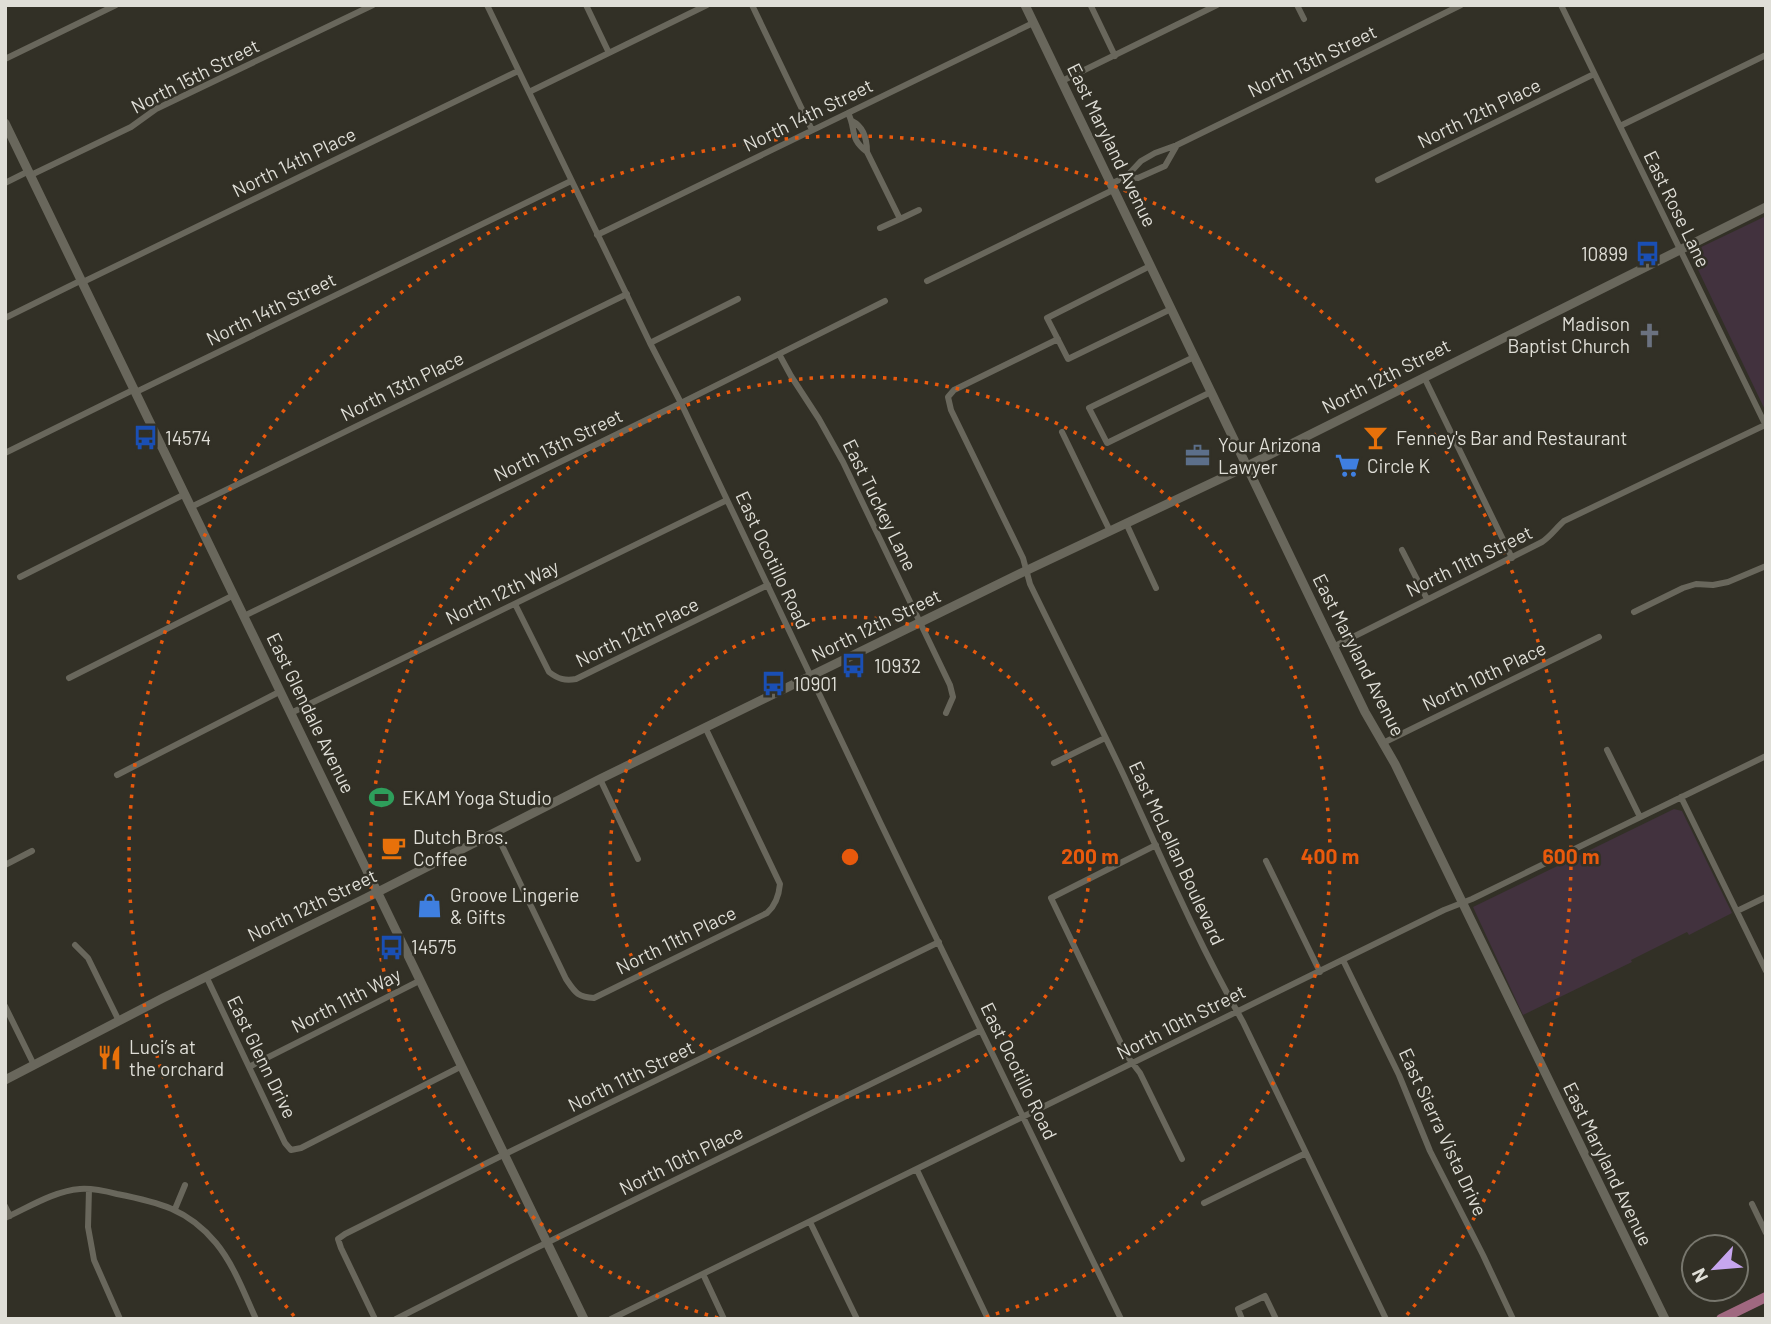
<svg xmlns="http://www.w3.org/2000/svg" width="1771" height="1324" viewBox="0 0 1771 1324" font-family="Barlow,sans-serif">
<style>
.education{fill:#42323e}
.lines{fill:none;stroke-linecap:round;stroke-linejoin:round}
.street{stroke:#69675c;stroke-width:6}
.secondary{stroke:#69675c;stroke-width:9}
.primary{stroke:#a06880;stroke-width:10}
.ring{fill:none;stroke:#e8590c;stroke-width:3.5;stroke-dasharray:3.5 7}
.labels{text-anchor:middle;stroke-width:5;stroke-linejoin:round;paint-order:stroke}
.street-label{font-size:19px;fill:#dfded7;stroke:#323026}
.poi-label{font-size:19px;fill:#dfded7;stroke:#323026;text-anchor:start}
.centre{fill:#e8590c;stroke:#323026;stroke-width:3.5}
.ring-label{font-size:21px;text-anchor:middle;font-weight:bold;fill:#e8590c;stroke:#323026;stroke-width:5;stroke-linejoin:round;paint-order:stroke}
</style>
<rect width="100%" height="100%" fill="#323026"/>
<path class="education" d="M1766 216V412L1692 257V254L1695 250Z
M1674 809 1682 811 1732 913 1689 935 1687 932 1631 960 1632 962 1523 1015 1473 907Z"/>
<g class="lines">
<path class="street" d="M487 5 650 343 681 403 881 824 1121 1319
M586 5 609 53
M752 5 812 130
M1297 5 1304 19
M1561 5 1766 426
M1091 6 1115 56
M5 59 116 5
M1062 81 1217 5
M529 92 707 5
M848 113C857 130 848 137 867 152 867 139 864 127 852 121
M1620 126 1766 55
M867 152 900 219 880 228
M31 175 131 127 156 109 373 5
M1126 177 1138 178 1165 166 1177 145
M1378 180 1594 74
M5 183 29 171
M1110 184 1126 177 1141 161 1155 153 1177 145 1263 103 1461 5
M900 219 919 210
M597 235 1033 23
M1150 266 1047 318 1068 359 1171 309
M927 281 1113 190
M83 282 518 71
M5 318 82 280
M1058 339 954 390 948 397 951 410 1023 558 1030 584C1061 648 1094 712 1124 776 1162 859 1198 943 1243 1022L1386 1319
M650 343 738 299
M779 354 791 376 819 419 843 462 950 685 953 697 946 713
M1194 357 1089 408 1107 443 1211 392
M1424 377 1512 558
M136 392 571 181
M1062 432 1110 531
M5 453 135 389
M191 507 627 294
M1126 523 1156 588
M1402 550 1427 599
M20 577 185 494
M515 604 549 672C558 679 565 681 576 679L768 585
M1634 612 1683 588 1696 584 1713 585 1728 582 1766 566
M244 616 681 403 885 301
M1333 647 1542 542C1551 536 1556 528 1564 521L1765 425
M69 678 234 595
M291 713 727 500
M1383 743 1599 637
M1607 750 1640 817
M1054 763 1105 738
M117 775 281 691
M600 779 638 859
M1681 797 1766 971
M496 833 566 979C575 992 577 997 594 998L767 913C775 906 779 895 780 884L705 727
M1156 845 1051 898 1127 1056 1140 1073 1182 1159
M1266 861 1320 972
M5 865 32 851
M1737 911 1766 897
M75 945 88 958 119 1021
M1343 960 1399 1075 1430 1151 1483 1255 1513 1319
M206 976 285 1143 291 1150 301 1148 462 1066
M5 1006 34 1065
M249 1067 421 980
M917 1170 988 1319
M89 1189 88 1227 94 1260 120 1319
M1204 1203 1306 1153
M1752 1204 1766 1233
M5 1206 10 1216
M175 1209 185 1185
M5 1218C29 1207 54 1191 80 1189 92 1188 105 1191 117 1194 158 1202 188 1209 216 1243 234 1265 244 1293 256 1319
M810 1222 857 1319
M703 1274 724 1319
M375 1319 341 1248 338 1239 345 1234 491 1161 939 942
M396 1319 534 1249 981 1030
M611 1319 1444 910 1472 899 1766 756
M1242 1319 1238 1309 1265 1296 1276 1319"/>
<path class="secondary" d="M1025 5 1326 631 1365 712 1395 764 1665 1319
M5 123 584 1319
M5 1080 163 998 366 898 600 779 1019 574 1237 471 1766 207"/>
<path class="primary" d="M1721 1319 1766 1297"/>
</g>
<g class="ring">
<circle cx="850" cy="857" r="240"/>
<path d="M718 1318A480 480 0 1 1 982 1318"/>
<path d="M294 1316A721 721 0 1 1 1406 1316"/>
</g>
<defs>
<symbol id="bus-bare" viewBox="-9 -9 18 18"><path d="M-5-6H5V4H4V6H2V4H-2V6H-4V4H-5ZM-3.5-4V0h7V-4ZM-3.5 1.2v1.5H-2V1.2ZM2 1.2v1.5H3.5V1.2Z" fill="#1a4fb4" stroke="#323026" stroke-width="2.5" paint-order="stroke"/></symbol>
<symbol id="church-bare" viewBox="-9 -9 18 18"><path d="M-1.2-6h2.4v3.5h3.3v2.4h-3.3V6h-2.4V-.1h-3.3v-2.4h3.3Z" fill="#6b7280" stroke="#323026" stroke-width="2.5" paint-order="stroke"/></symbol>
<symbol id="bar-bare" viewBox="-9 -9 18 18"><path d="M-6-5H6L.8 .8V4.5H3.5V6h-7V4.5H-.8V.8Z" fill="#e8710a" stroke="#323026" stroke-width="2.5" paint-order="stroke"/></symbol>
<symbol id="office-bare" viewBox="-9 -9 18 18"><path d="M-6-3h4V-5.5h4V-3h4V5H-6ZM-1-4.5V-3h2v-1.5ZM-6 0V1H6V0Z" fill="#5c6f8a" stroke="#323026" stroke-width="2.5" paint-order="stroke"/></symbol>
<symbol id="supermarket-bare" viewBox="-9 -9 18 18"><path d="M-6-5.5h2.5l.6 2H6L4.5 2H-2.5L-4.4-4H-6ZM-1.5 3.2a1.3 1.3 0 1 0 .1 0ZM3 3.2a1.3 1.3 0 1 0 .1 0Z" fill="#3f7fe0" stroke="#323026" stroke-width="2.5" paint-order="stroke"/></symbol>
<symbol id="stadium-bare" viewBox="-9 -9 18 18"><path d="M0-5a6.5 5 0 1 0 0 10a6.5 5 0 1 0 0-10ZM-3.5-1.8h7v3.6h-7Z" fill="#2e9e5b" stroke="#323026" stroke-width="2.5" paint-order="stroke"/></symbol>
<symbol id="cafe-bare" viewBox="-9 -9 18 18"><path d="M-5.5-4.5H6V0H3Q3 3.5 0 3.5H-2.5Q-5.5 3.5-5.5 0ZM3-3.2v2h1.7v-2ZM-6 4.5H4V6H-6Z" fill="#e8710a" stroke="#323026" stroke-width="2.5" paint-order="stroke"/></symbol>
<symbol id="shop-bare" viewBox="-9 -9 18 18"><path d="M-5-2.5h2.3a2.7 3.5 0 0 1 5.4 0H5L5.5 6h-11ZM-1.5-2.5h3a1.5 2.3 0 0 0-3 0Z" fill="#3f7fe0" stroke="#323026" stroke-width="2.5" paint-order="stroke"/></symbol>
<symbol id="restaurant-bare" viewBox="-9 -9 18 18"><path d="M-5-6h1v4h1v-4h1v4h1v-4h1v5L-1.5 .5V6h-2V.5L-5-1ZM5-6V6H3V1.5H1.5Q1.5-4 5-6Z" fill="#e8710a" stroke="#323026" stroke-width="2.5" paint-order="stroke"/></symbol>
</defs>
<g fill-rule="evenodd">
<use href="#bus-bare" x="1630" y="236" width="35" height="35"/>
<use href="#church-bare" x="1632" y="318" width="35" height="35"/>
<use href="#bus-bare" x="128" y="420" width="35" height="35"/>
<use href="#bar-bare" x="1358" y="420" width="35" height="35"/>
<use href="#office-bare" x="1180" y="438" width="35" height="35"/>
<use href="#supermarket-bare" x="1330" y="448" width="35" height="35"/>
<use href="#bus-bare" x="836" y="648" width="35" height="35"/>
<use href="#bus-bare" x="756" y="666" width="35" height="35"/>
<use href="#stadium-bare" x="364" y="780" width="35" height="35"/>
<use href="#cafe-bare" x="376" y="830" width="35" height="35"/>
<use href="#shop-bare" x="412" y="888" width="35" height="35"/>
<use href="#bus-bare" x="374" y="930" width="35" height="35"/>
<use href="#restaurant-bare" x="92" y="1040" width="35" height="35"/>
</g>
<g class="labels">
<g class="street-label">
<text transform="translate(1312 61) rotate(-26)" y="7">North 13th Street</text>
<text transform="translate(195 76) rotate(-27)" y="7">North 15th Street</text>
<text transform="translate(1479 113) rotate(-26)" y="7">North 12th Place</text>
<text transform="translate(808 115) rotate(-26)" y="7">North 14th Street</text>
<text transform="translate(1112 145) rotate(64)" y="7">East Maryland Avenue</text>
<text transform="translate(294 162) rotate(-26)" y="7">North 14th Place</text>
<text transform="translate(1677 209) rotate(64)" y="7">East Rose Lane</text>
<text transform="translate(271 309) rotate(-26)" y="7">North 14th Street</text>
<text transform="translate(1386 376) rotate(-27)" y="7">North 12th Street</text>
<text transform="translate(402 386) rotate(-26)" y="7">North 13th Place</text>
<text transform="translate(558 445) rotate(-26)" y="7">North 13th Street</text>
<text transform="translate(880 505) rotate(64)" y="7">East Tuckey Lane</text>
<text transform="translate(773 560) rotate(65)" y="7">East Ocotillo Road</text>
<text transform="translate(1469 561) rotate(-26)" y="7">North 11th Street</text>
<text transform="translate(502 592) rotate(-26)" y="7">North 12th Way</text>
<text transform="translate(876 625) rotate(-26)" y="7">North 12th Street</text>
<text transform="translate(637 632) rotate(-26)" y="7">North 12th Place</text>
<text transform="translate(1359 655) rotate(63)" y="7">East Maryland Avenue</text>
<text transform="translate(1484 676) rotate(-26)" y="7">North 10th Place</text>
<text transform="translate(311 713) rotate(64)" y="7">East Glendale Avenue</text>
<text transform="translate(1177 853) rotate(65)" y="7">East McLellan Boulevard</text>
<text transform="translate(312 905) rotate(-26)" y="7">North 12th Street</text>
<text transform="translate(676 940) rotate(-26)" y="7">North 11th Place</text>
<text transform="translate(346 1000) rotate(-27)" y="7">North 11th Way</text>
<text transform="translate(1181 1022) rotate(-27)" y="7">North 10th Street</text>
<text transform="translate(262 1057) rotate(64)" y="7">East Glenn Drive</text>
<text transform="translate(1019 1071) rotate(64)" y="7">East Ocotillo Road</text>
<text transform="translate(631 1076) rotate(-26)" y="7">North 11th Street</text>
<text transform="translate(1443 1132) rotate(65)" y="7">East Sierra Vista Drive</text>
<text transform="translate(681 1160) rotate(-26)" y="7">North 10th Place</text>
<text transform="translate(1608 1164) rotate(64)" y="7">East Maryland Avenue</text>
</g>
<g class="poi-label">
<text x="1628" y="261" text-anchor="end">10899</text>
<text x="1630" y="331" text-anchor="end">Madison<tspan x="1630" dy="22">Baptist Church</tspan></text>
<text x="165" y="445">14574</text>
<text x="1396" y="445">Fenney's Bar and Restaurant</text>
<text x="1218" y="452">Your Arizona<tspan x="1218" dy="22">Lawyer</tspan></text>
<text x="1367" y="473">Circle K</text>
<text x="874" y="673">10932</text>
<text x="793" y="691">10901</text>
<text x="402" y="805">EKAM Yoga Studio</text>
<text x="413" y="844">Dutch Bros.<tspan x="413" dy="22">Coffee</tspan></text>
<text x="450" y="902">Groove Lingerie<tspan x="450" dy="22">&amp; Gifts</tspan></text>
<text x="411" y="954">14575</text>
<text x="129" y="1054">Luci’s at<tspan x="129" dy="22">the orchard</tspan></text>
</g>
</g>
<circle cx="850" cy="857" r="10" class="centre"/>
<g class="ring-label">
<text x="1090" y="864">200 m</text>
<text x="1330" y="864">400 m</text>
<text x="1571" y="864">600 m</text>
</g>
<rect width="1771" height="1324" fill="none" stroke="#dfded7" stroke-width="14"/>
<g transform="translate(1715 1268) rotate(244)"><circle r="33" fill="#323026" stroke="#77766d" stroke-width="2"/>
<path d="M0-5L12 26L0 18L-12 26Z" fill="#c7a6ef"/>
<text y="-10" font-size="19" font-weight="bold" text-anchor="middle" fill="#dfded7">N</text>
</g>
</svg>
